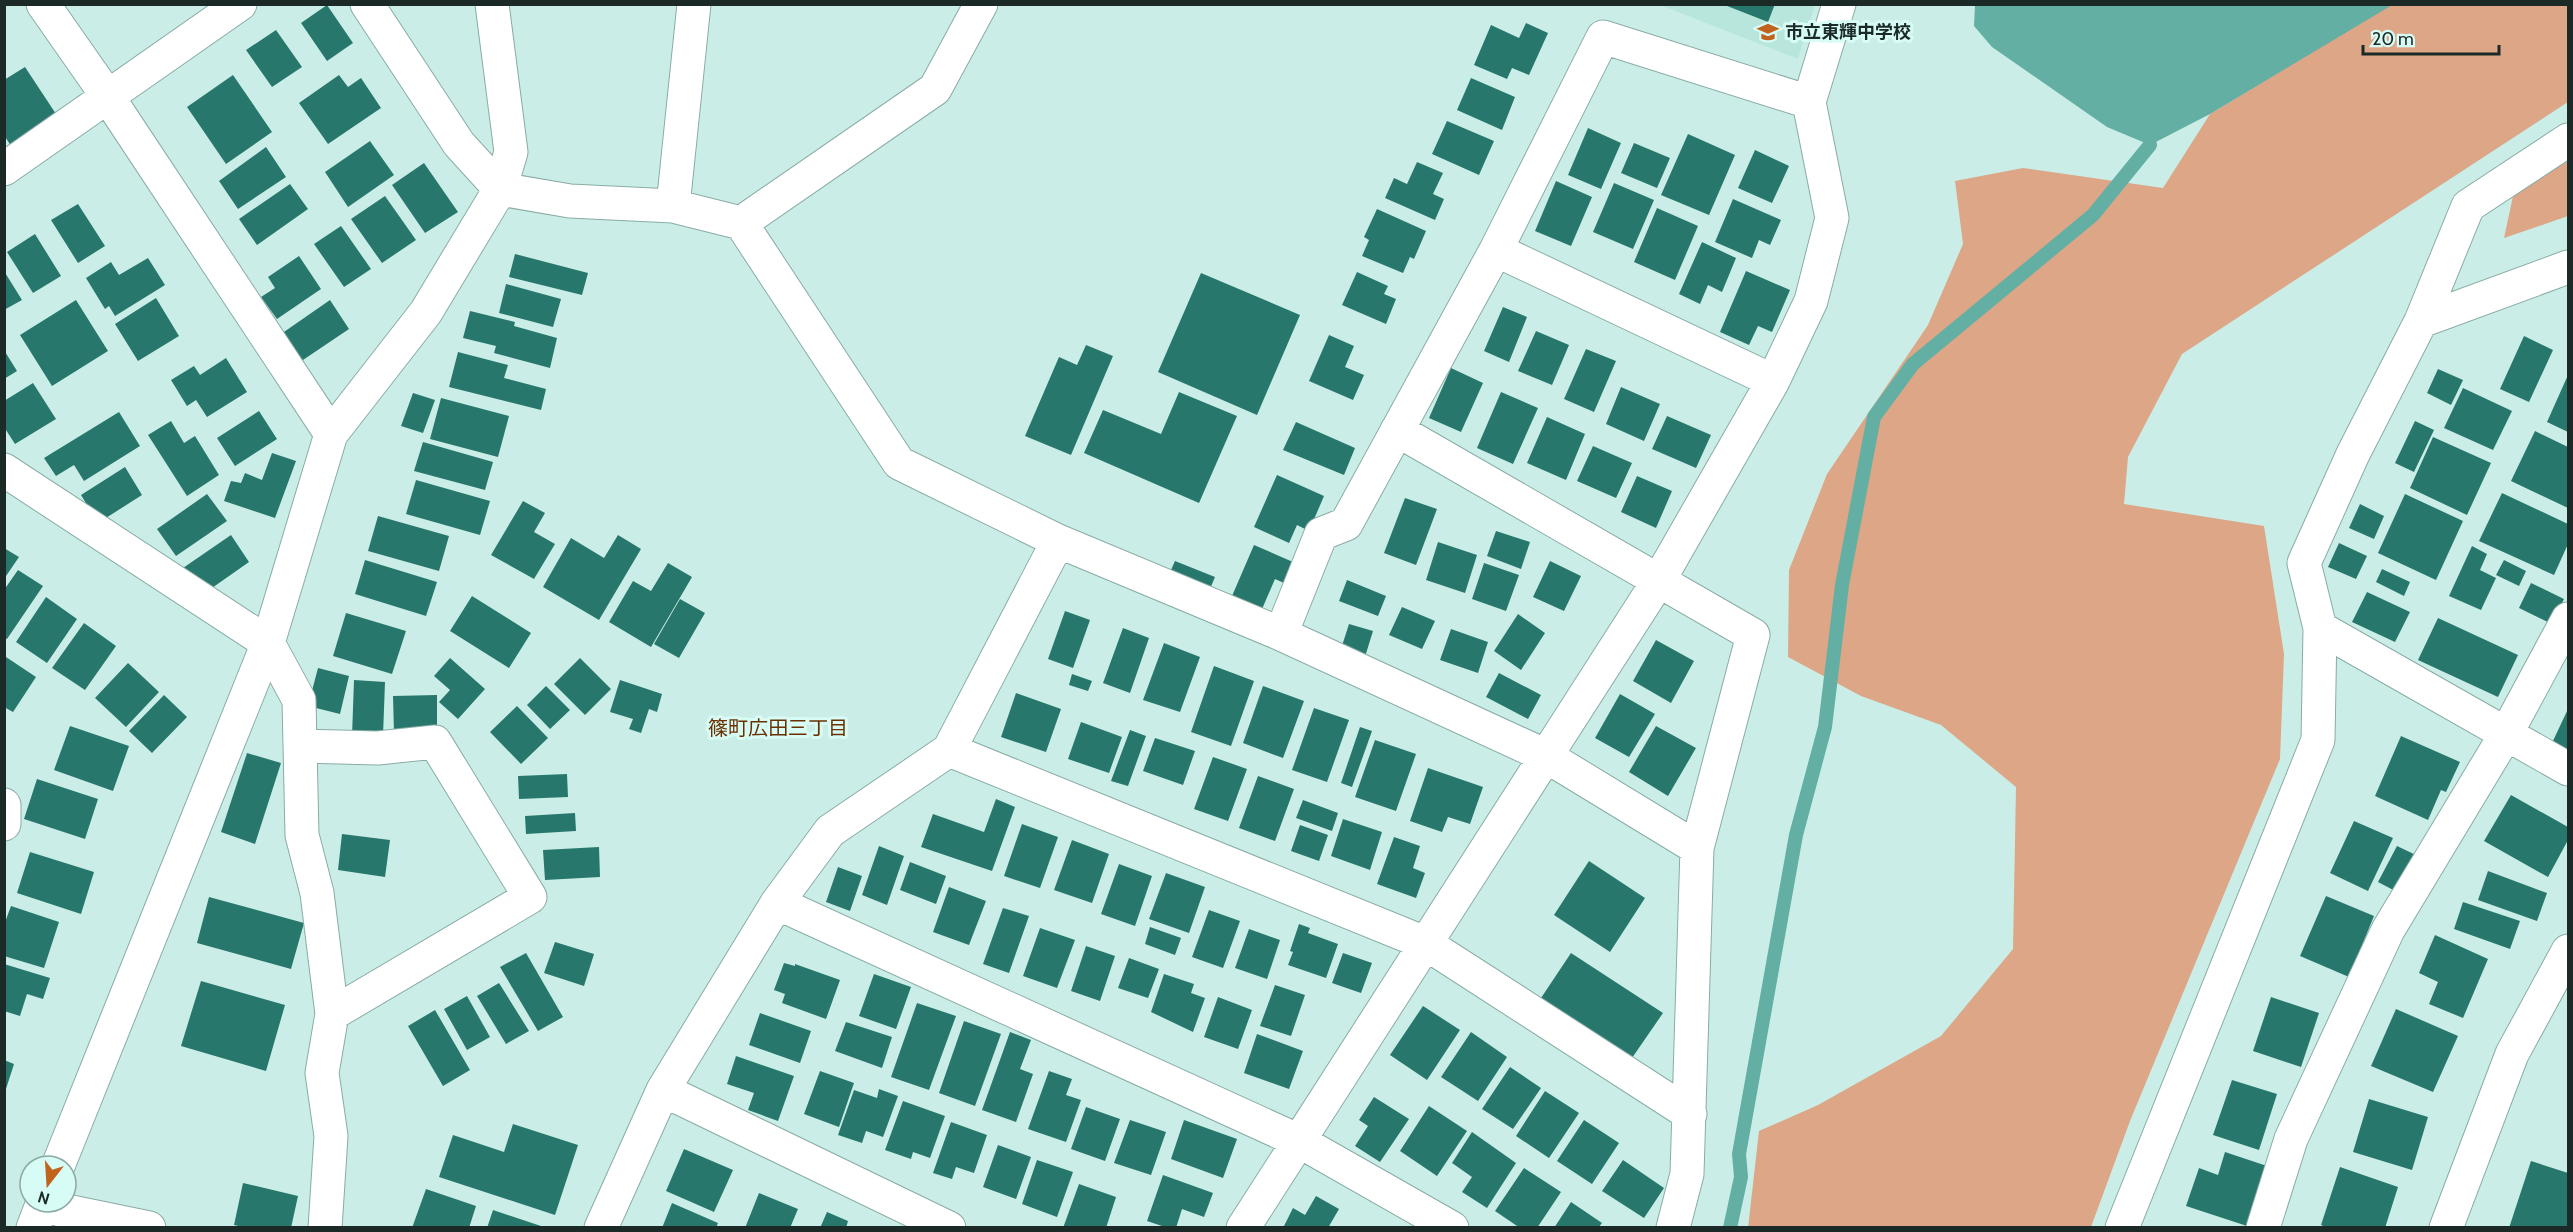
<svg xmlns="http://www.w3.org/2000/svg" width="2573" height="1232" viewBox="0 0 2573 1232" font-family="Cabin,'Noto Sans JP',sans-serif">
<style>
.built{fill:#b8e6dd}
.green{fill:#dca687}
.water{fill:#63afa3}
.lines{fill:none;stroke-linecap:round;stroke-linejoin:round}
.stream{stroke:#63afa3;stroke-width:14}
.building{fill:#28776c}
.street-casing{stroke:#89aca5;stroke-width:35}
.secondary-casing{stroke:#89aca5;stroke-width:35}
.street{stroke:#fff;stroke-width:33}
.secondary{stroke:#fff;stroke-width:33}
.labels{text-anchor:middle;stroke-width:6;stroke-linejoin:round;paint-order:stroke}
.poi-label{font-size:18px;font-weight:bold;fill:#1b2927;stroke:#d7fcf5;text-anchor:start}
.neighbourhood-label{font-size:20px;fill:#6b3000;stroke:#d7fcf5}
</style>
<rect width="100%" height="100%" fill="#caeee7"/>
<path class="built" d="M1660 5H1815L1798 59Z"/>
<path class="green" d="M2392 4 2568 5V102L2182 354 2128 457 2124 504 2264 526 2284 654 2280 759 2130 1121 2091 1227 1748 1228 1759 1131 1818 1105 1941 1036 2013 949 2016 787 1941 725 1861 696 1788 657 1789 570 1827 474 1928 325 1963 244 1955 181 2023 168 2163 188 2210 114Z
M2568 159V216L2504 238 2513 196Z"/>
<path class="water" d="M1975 5V4L2392 5 2210 114 2150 145 2107 127 1992 47 1974 26Z"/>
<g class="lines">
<path class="stream" d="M1730 1228 1741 1177 1739 1154 1796 835 1825 727 1842 585 1874 417 1913 364 2093 215 2150 145"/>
</g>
<path class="building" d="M1722 4H1775L1768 22Z
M327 5 353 43 327 61 301 23Z
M1526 23 1548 33 1529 75 1512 68 1507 79 1474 65 1491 25 1519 38Z
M276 30 302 67 272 87 246 50Z
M25 67 58 117 11 146 4 135V80Z
M233 75 272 132 226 164 187 107Z
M339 75 348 87 361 78 381 108 328 144 299 103Z
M1471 78 1515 97 1502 130 1457 110Z
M1447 121 1494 141 1479 175 1432 154Z
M1588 128 1621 143 1601 189 1568 175Z
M1688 134 1735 155 1709 215 1661 195Z
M370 141 394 175 348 207 325 172Z
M1634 143 1670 158 1657 188 1621 173Z
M266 147 286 177 238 209 219 181Z
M1755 150 1789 166 1772 203 1738 188Z
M1417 162 1443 173 1433 194 1444 199 1435 220 1385 198 1394 178 1407 184Z
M424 163 458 212 425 233 392 185Z
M1556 181 1592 197 1571 246 1535 231Z
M1614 183 1654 200 1633 249 1593 232Z
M290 184 308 209 257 245 239 219Z
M385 196 416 240 382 263 351 219Z
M1733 199 1781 220 1770 245 1759 240 1752 258 1715 242Z
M78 204 105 246 78 263 51 220Z
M1657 208 1698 226 1675 280 1634 262Z
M1377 209 1426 231 1414 259 1410 257 1403 273 1362 256 1369 240 1364 237Z
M341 226 371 269 344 287 314 244Z
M35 234 61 276 33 293 7 252Z
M1702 242 1736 258 1722 292 1708 285 1700 304 1679 294Z
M515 254 588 273 582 295 509 277Z
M299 256 321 289 277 319 261 297 275 288 268 277Z
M148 258 165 285 115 316 109 306 105 309 86 278 111 262 119 275Z
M4 271 22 300 4 310Z
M1746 271 1790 290 1772 332 1758 326 1749 345 1720 332Z
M1357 272 1388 286 1384 294 1396 299 1386 324 1342 305Z
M1201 273 1300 315 1257 415 1158 372Z
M506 284 561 299 553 327 499 313Z
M156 298 179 336 138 361 115 324Z
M76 300 108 351 52 386 20 335Z
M330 300 349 329 300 362 281 334Z
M1503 307 1527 317 1509 362 1484 351Z
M470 311 515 322 514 326 557 338 550 368 494 353 496 346 463 338Z
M1536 331 1569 345 1552 385 1518 371Z
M1329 335 1354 346 1345 367 1364 375 1353 400 1309 381Z
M2524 336 2553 350 2529 402 2500 389Z
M1086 345 1113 356 1071 455 1025 436 1059 357 1077 365Z
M1586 349 1616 361 1594 412 1564 399Z
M4 350 17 371 4 379Z
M458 352 508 365 504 378 546 389 541 410 449 387Z
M226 358 247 392 207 417 196 400 187 406 171 380 194 366 200 375Z
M1451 368 1483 383 1461 432 1429 418Z
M2438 369 2463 380 2451 405 2427 393Z
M2568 375V432L2547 422Z
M33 383 56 419 15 444 4 427V401Z
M1621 387 1660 404 1644 441 1606 424Z
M2463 388 2512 411 2493 450 2444 428Z
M1179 392 1237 416 1199 503 1084 453 1103 410 1161 434Z
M1501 392 1538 408 1513 464 1477 448Z
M413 393 435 400 423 433 401 426Z
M441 398 509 416 498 457 430 439Z
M259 411 277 439 235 466 217 438Z
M119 412 140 446 84 481 74 465 56 476 44 458Z
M1667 416 1711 435 1696 468 1652 449Z
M1547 417 1585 434 1566 480 1527 463Z
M171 421 184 443 195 436 219 475 187 496 148 435Z
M2415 421 2434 430 2414 472 2395 463Z
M1296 422 1355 448 1344 475 1283 450Z
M2535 431 2568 447V508L2511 481Z
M2433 437 2491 463 2467 515 2410 488Z
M423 442 493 462 485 490 414 471Z
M1593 446 1632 463 1616 498 1577 481Z
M272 453 296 461 275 518 224 501 231 481 241 483 245 473 262 480Z
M125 467 142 495 98 523 81 495Z
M1277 475 1324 496 1309 531 1297 525 1289 543 1254 527Z
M1637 476 1672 491 1656 528 1621 512Z
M416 480 490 501 480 535 406 514Z
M2502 493 2568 524V544L2554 575 2479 541Z
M207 494 227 521 176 556 157 529Z
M2405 494 2463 521 2436 580 2378 553Z
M1405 498 1437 509 1416 565 1384 553Z
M523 501 545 513 534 532 555 544 534 579 491 555Z
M2360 504 2384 516 2374 539 2349 528Z
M378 516 449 536 439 571 368 551Z
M1496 531 1530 542 1521 569 1487 556Z
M231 535 249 562 202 595 183 568Z
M618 535 641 549 599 620 543 587 571 538 604 558Z
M1438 542 1477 555 1465 593 1426 580Z
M2339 543 2367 556 2356 579 2328 567Z
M1254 545 1293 562 1284 583 1275 579 1262 609 1232 596Z
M2472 546 2487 554 2480 570 2496 578 2481 610 2449 596Z
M4 548 19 557 4 579Z
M365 560 437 582 426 616 355 594Z
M2504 560 2526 571 2519 586 2496 575Z
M1175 561 1215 577 1207 596 1167 579Z
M1550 561 1581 576 1564 611 1533 597Z
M668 563 692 577 651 647 609 622 633 581 651 591Z
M1484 563 1519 575 1506 611 1472 599Z
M2382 569 2410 582 2404 596 2376 582Z
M18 570 43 586 7 639 4 637V590Z
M1347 580 1386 596 1378 616 1339 601Z
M2531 583 2564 599 2552 624 2519 608Z
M2367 592 2410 612 2395 642 2352 622Z
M472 596 531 633 509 668 450 631Z
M46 597 77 619 47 663 16 642Z
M680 599 705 613 679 658 654 644Z
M1402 607 1435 621 1422 649 1389 635Z
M1065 611 1090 620 1073 668 1048 659Z
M346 613 406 631 392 674 333 656Z
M1518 614 1545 633 1521 670 1494 651Z
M2438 618 2518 655 2498 697 2418 660Z
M84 623 116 646 85 690 52 668Z
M1349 624 1373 631 1364 660 1340 652Z
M1123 628 1149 638 1130 693 1103 683Z
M1451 629 1488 642 1478 673 1440 660Z
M1656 640 1694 661 1671 703 1633 681Z
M1164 643 1200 657 1180 712 1143 700Z
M6 657 36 677 13 712 4 707Z
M450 658 485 689 458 719 439 702 450 690 434 676Z
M580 658 611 689 585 715 554 684Z
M128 663 159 692 126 727 95 698Z
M1214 666 1254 681 1231 746 1191 732Z
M318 668 349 676 340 714 308 706Z
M1499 673 1541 695 1528 719 1486 697Z
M1072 674 1092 681 1088 691 1069 685Z
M354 680 385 682 383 736H352Z
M620 680 662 694 657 712 649 709 641 733 629 729 633 719 610 712Z
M546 686 570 710 550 729 527 705Z
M1263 686 1304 701 1283 758 1243 743Z
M1016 693 1061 709 1046 752 1001 737Z
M1620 694 1655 714 1629 757 1595 738Z
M164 695 187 717 152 753 129 731Z
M437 695V733L394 734 393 696Z
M517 706 548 738 521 764 490 732Z
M1314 708 1349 720 1327 782 1292 770Z
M2568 709V752L2552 743Z
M1081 722 1122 737 1109 773 1068 759Z
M70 726 129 746 113 791 54 770Z
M1656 726 1696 748 1668 796 1629 772Z
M1360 727 1372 731 1352 787 1341 783Z
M1130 730 1146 736 1128 786 1111 781Z
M2401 736 2460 762 2446 792 2441 790 2428 820 2375 796Z
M1155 738 1195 751 1183 785 1143 771Z
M1375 740 1416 754 1396 811 1355 797Z
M247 753 281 763 255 844 221 832Z
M1213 757 1247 769 1228 821 1194 809Z
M1428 768 1483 787 1470 824 1448 817 1442 832 1410 821Z
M567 774 568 797 519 799 518 776Z
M1258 776 1294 789 1275 841 1239 828Z
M37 779 98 799 85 839 24 819Z
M2511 795 2568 827V840L2548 877 2484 841Z
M996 799 1015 807 992 871 921 847 933 814 984 832Z
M1303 800 1338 813 1332 831 1296 818Z
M575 813 576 831 526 834 525 816Z
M1343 819 1382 832 1370 870 1331 856Z
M2354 821 2393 838 2368 891 2330 873Z
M1022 824 1058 837 1040 888 1004 876Z
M1300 825 1328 835 1319 861 1291 851Z
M342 834 390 840 385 877 338 870Z
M1394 837 1420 846 1413 868 1425 873 1416 898 1377 884Z
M1072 840 1109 854 1092 903 1054 890Z
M879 846 904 856 887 905 862 895Z
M2397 846 2418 856 2399 893 2378 882Z
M599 847 600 877 545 880 543 850Z
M30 852 94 872 81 914 17 893Z
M1589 861 1645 898 1610 952 1554 915Z
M910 862 946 876 936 904 900 890Z
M1119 864 1152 876 1135 926 1101 914Z
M838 867 862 876 850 911 826 902Z
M2488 871 2547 893 2537 921 2478 900Z
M1166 873 1205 887 1189 933 1149 919Z
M949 887 986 901 969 945 933 932Z
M2326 896 2374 916 2349 977 2300 956Z
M209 897 304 923 291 969 197 943Z
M2463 902 2520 921 2510 949 2454 929Z
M11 906 59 922 44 968 4 956V925Z
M1003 908 1029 916 1009 973 983 964Z
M1209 910 1240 921 1223 968 1192 957Z
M1299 924 1310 928 1308 933 1338 944 1326 978 1288 965 1293 952 1290 951Z
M1150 927 1181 938 1175 955 1145 944Z
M1040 928 1075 940 1057 988 1023 976Z
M1249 929 1280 940 1267 979 1235 968Z
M2435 935 2488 959 2463 1018 2429 1004 2438 982 2419 973Z
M555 942 594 954 584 986 544 973Z
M1086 946 1115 956 1100 1001 1071 991Z
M526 953 563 1017 538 1031 500 967Z
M1343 953 1372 963 1361 993 1332 983Z
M1571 953 1663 1013 1632 1058 1541 998Z
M1129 958 1159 969 1148 998 1118 988Z
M784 963 795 966V964L840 980 826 1019 782 1003 785 994 774 990Z
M4 964 50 978 43 999 27 994 20 1016 4 1011Z
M874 974 911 987 896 1029 859 1016Z
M1164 974 1194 984 1191 993 1205 998 1193 1032 1151 1012Z
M201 981 285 1005 266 1071 181 1046Z
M499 983 529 1031 506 1044 477 996Z
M1275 985 1305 995 1291 1036 1260 1026Z
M467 996 490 1037 467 1050 444 1009Z
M1218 997 1252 1010 1238 1049 1204 1037Z
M2271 997 2319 1013 2301 1067 2253 1051Z
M917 1003 956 1016 929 1090 891 1077Z
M1423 1006 1460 1030 1427 1080 1390 1055Z
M2396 1009 2458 1036 2433 1092 2371 1066Z
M435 1010 470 1070 443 1086 408 1026Z
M760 1013 811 1031 800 1063 749 1045Z
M964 1021 1001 1034 975 1106 939 1093Z
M846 1022 892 1037 882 1068 835 1051Z
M1010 1032 1031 1040 1020 1069 1033 1074 1016 1122 982 1110Z
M1471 1032 1507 1057 1478 1101 1441 1077Z
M1257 1034 1303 1051 1289 1089 1244 1073Z
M736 1056 794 1076 778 1121 748 1110 754 1093 727 1084Z
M4 1060 14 1064 5 1092H4Z
M1510 1067 1541 1088 1513 1129 1482 1109Z
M820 1071 854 1083 839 1127 804 1114Z
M1049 1071 1072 1079 1066 1095 1081 1100 1066 1142 1028 1129Z
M2232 1080 2277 1094 2259 1150 2213 1135Z
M879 1089 898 1096 883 1137 866 1131 862 1143 838 1135 854 1090 877 1098Z
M1545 1091 1579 1113 1549 1158 1516 1136Z
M1374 1097 1409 1119 1380 1162 1355 1146 1368 1126 1359 1120Z
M2369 1099 2428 1117 2412 1170 2353 1152Z
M903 1101 945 1116 930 1158 913 1152 911 1159 885 1150Z
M1429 1106 1467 1131 1437 1176 1400 1151Z
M1086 1107 1120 1119 1105 1161 1071 1149Z
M1130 1120 1166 1132 1151 1175 1114 1163Z
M1184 1120 1237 1139 1223 1178 1171 1159Z
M1584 1120 1619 1143 1592 1184 1557 1161Z
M951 1122 987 1135 974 1173 956 1167 952 1179 933 1173Z
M513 1124 578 1145 555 1215 439 1177 453 1135 504 1152Z
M1472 1132 1516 1163 1487 1208 1462 1192 1472 1177 1452 1163Z
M998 1145 1031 1157 1016 1199 983 1187Z
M684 1149 733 1170 714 1212 666 1191Z
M2225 1152 2267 1166 2247 1226 2186 1206 2199 1168 2218 1175Z
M1037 1160 1073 1172 1057 1217 1022 1204Z
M1623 1160 1664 1188 1644 1218 1602 1191Z
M2531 1161 2568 1173V1228H2509Z
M2340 1167 2398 1187 2385 1228H2328L2321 1225Z
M1524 1168 1561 1192 1537 1228H1520L1495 1211Z
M1163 1175 1213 1193 1204 1217 1182 1209 1176 1228H1168L1147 1221Z
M243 1183 298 1196 291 1228H247L234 1225Z
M1079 1184 1116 1197 1106 1228H1063Z
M426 1189 476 1206 469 1228H412Z
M759 1193 798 1209 790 1228H745Z
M1316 1196 1339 1209 1328 1228H1283L1293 1208 1305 1215Z
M1571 1202 1602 1223 1598 1228H1554Z
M672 1203 718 1223 716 1228H662Z
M493 1210 544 1227V1228H487Z
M827 1212 848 1221 846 1228H820Z"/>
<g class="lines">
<defs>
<path id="street" d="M43 4 108 97 331 434
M367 4 459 144 500 189 570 201 673 206 741 223 899 463 1058 541 1281 634 1546 756 1697 848
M4 169 240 4
M673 206 694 4
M741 223 935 89 981 4
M1496 250 1773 381
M2421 321 2568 267
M1397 430 1753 635 1697 848 1687 1174 1673 1228
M4 470 268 643 299 700 302 835 317 893 332 1014 322 1073 331 1136 325 1228
M2320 628 2568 769
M1281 634 1321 534 1346 524 1496 250 1603 37 1809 102
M268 643 331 434 426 312 500 189 511 152 492 4
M300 746 378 748 435 742 530 897 332 1014
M949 750 1425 943 1690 1114
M4 805V824
M777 903 1299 1141 1452 1228
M663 1090 949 1228
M42 1206 149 1228
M601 1228 663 1090 777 903 830 831 949 750 1058 541
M1243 1228 1659 580 1773 381 1811 301 1832 218 1809 102 1839 4
M2122 1228 2318 740 2320 628 2304 563 2353 454 2421 321 2468 206 2568 140
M2263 1228 2291 1139 2388 930 2506 734 2568 619"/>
<path id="secondary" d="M58 1166 268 643
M33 1228 43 1202
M2446 1228 2512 1054 2568 951"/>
</defs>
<use href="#street" class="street-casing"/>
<use href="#secondary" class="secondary-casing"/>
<use href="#street" class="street"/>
<use href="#secondary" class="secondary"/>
</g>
<defs>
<symbol id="school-bare" viewBox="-9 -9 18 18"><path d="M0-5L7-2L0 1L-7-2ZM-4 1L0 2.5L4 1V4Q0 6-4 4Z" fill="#c1621d" stroke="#d7fcf5" stroke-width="2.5" paint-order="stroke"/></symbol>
</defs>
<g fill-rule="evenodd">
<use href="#school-bare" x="1753" y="17" width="30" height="30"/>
</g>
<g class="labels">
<g class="poi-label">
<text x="1785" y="38">市立東輝中学校</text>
</g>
<g class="neighbourhood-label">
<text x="778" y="735">篠町広田三丁目</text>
</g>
</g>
<rect width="2573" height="1232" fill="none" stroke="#1b2927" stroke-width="12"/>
<g transform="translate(48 1184) rotate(197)"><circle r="28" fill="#d7fcf5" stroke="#8ca8a3" stroke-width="1.5"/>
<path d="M0-4.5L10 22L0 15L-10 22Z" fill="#c1621d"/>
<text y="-9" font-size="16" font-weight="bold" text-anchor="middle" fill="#1b2927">N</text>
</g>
<path d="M2363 45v9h136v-9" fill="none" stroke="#1b2927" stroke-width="3"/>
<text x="2372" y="45" font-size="18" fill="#1b2927" stroke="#d7fcf5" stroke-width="4.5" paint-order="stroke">20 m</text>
</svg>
